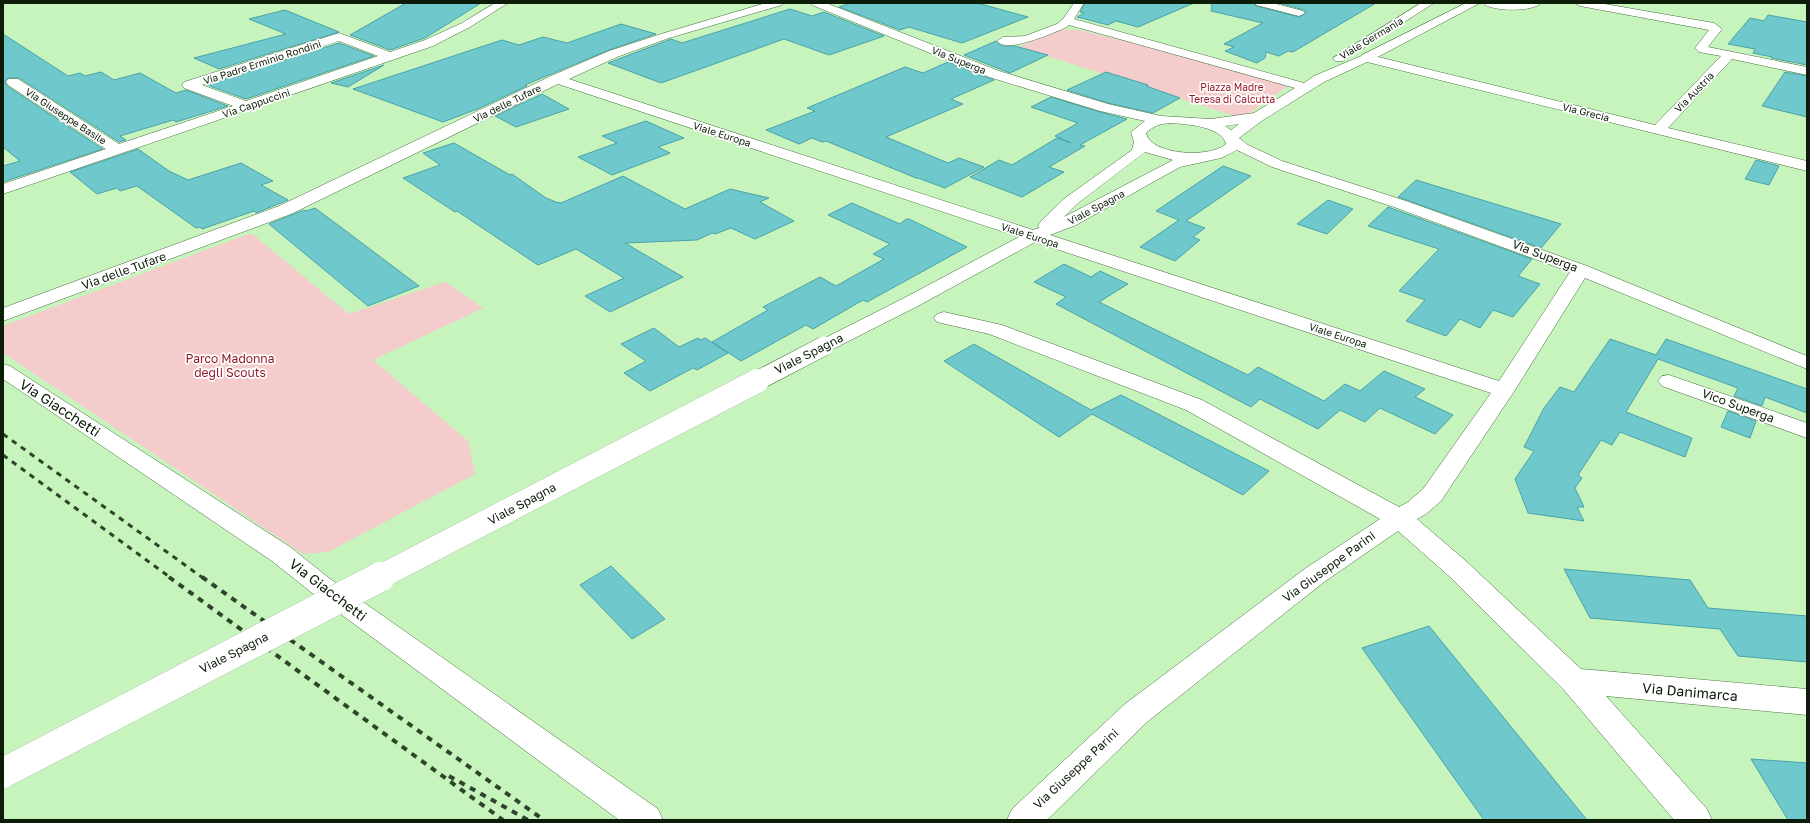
<svg xmlns="http://www.w3.org/2000/svg" width="1810" height="823" viewBox="0 0 1810 823" font-family="'Golos Text',sans-serif">
<style>
.green{fill:#f3cccb}
.building{fill:#6fc8cc;stroke:#49a3a8}
.lines{fill:none;stroke-linecap:round;stroke-linejoin:round}
.minor-casing{stroke:#476e3e;stroke-width:1}
.highway-casing{stroke:#476e3e;stroke-width:1}
.minor{fill:#fff;fill-rule:evenodd}
.highway{fill:#fff;fill-rule:evenodd}
.rail-far1{stroke:#2f442a;stroke-width:3;stroke-dasharray:5.5 5.5;stroke-linecap:butt}
.rail{stroke:#2f442a;stroke-width:4;stroke-dasharray:6 6;stroke-linecap:butt}
.minor-bridge-far2-casing{stroke:#476e3e;stroke-width:20;stroke-linecap:butt}
.minor-bridge-far1-casing{stroke:#476e3e;stroke-width:24;stroke-linecap:butt}
.minor-bridge-casing{stroke:#476e3e;stroke-width:30;stroke-linecap:butt}
.minor-bridge-far2{stroke:#fff;stroke-width:19}
.minor-bridge-far1{stroke:#fff;stroke-width:24}
.minor-bridge{stroke:#fff;stroke-width:30}
.labels{text-anchor:middle;stroke-width:3.5;stroke-linejoin:round;paint-order:stroke}
.far-street-label{font-size:10px;fill:#0c1c08;stroke:#fff}
.far-park-label{font-size:10px;fill:#98192c;stroke:#fff}
.street-label{font-size:12px;fill:#0c1c08;stroke:#fff}
.park-label{font-size:12px;fill:#98192c;stroke:#fff}
.near-street-label{font-size:14px;fill:#0c1c08;stroke:#fff}
</style>
<rect width="100%" height="100%" fill="#c7f3bd"/>
<path class="green" d="M1060 30H1079L1169 52 1288 86 1245 116 1238 117 1019 47Z
M251 233 349 314 445 282 483 308 373 360 468 441 475 474 328 552 303 554 3 353V326Z"/>
<path class="building" d="M406 3H481L425 38 390 50 350 35Z
M850 3H977L1028 17 962 43 909 27 900 30 839 7Z
M1085 3H1194L1138 27 1116 21 1108 25 1077 17 1084 13 1080 12Z
M1212 3H1254L1256 6 1299 17 1306 13 1304 10 1279 3H1376L1293 52 1288 51 1279 56 1266 52 1265 58 1257 63 1225 51 1234 47 1224 44 1263 23 1211 11Z
M790 9 812 16 824 12 884 36 829 55 784 39 661 83 608 63 671 39 682 43Z
M285 10 339 32 219 69 194 58 286 34 249 19Z
M1768 15 1807 22V65L1771 58 1772 57 1753 53 1755 49 1728 44 1750 18 1764 21Z
M621 24 656 34 609 50 525 85 527 86 480 108 443 122 353 89 502 40 519 45 543 37 567 43Z
M3 34 68 76 80 73 85 76 101 72 114 80 140 73 176 93 186 90 228 106 176 122 173 120 120 136 126 140 119 142 19 78H8L5 81 7 86 103 149 3 182V166L20 161 3 147Z
M996 41 1002 46H1015L1048 55 1010 73 964 55Z
M339 43 374 56 246 99 207 85Z
M948 62 994 80 951 99 963 104 886 137 948 163 959 158 984 167 945 188 918 178H916L826 141 822 142 812 138 799 144 766 130 815 111 807 108 905 67 923 73Z
M384 65 348 87 331 83Z
M1106 72 1148 85 1146 86 1180 98 1153 113 1108 103 1067 90Z
M1785 72 1807 76V117L1762 106Z
M542 94 569 109 516 127 495 116Z
M1051 97 1100 112 1127 119 1080 145 1085 146 1049 167 1064 172 1022 197 970 177 999 160 1012 165 1057 138 1071 143 1055 136 1078 123 1031 107Z
M646 121 684 138 658 147 670 153 612 175 578 157 617 143 602 136Z
M454 143 510 175 512 174 546 198 556 202 561 203 623 176 685 209 730 189 769 198 760 202 794 221 755 239 731 228 715 234 712 233 697 240 625 243 683 277 610 312 585 296 624 278 576 249 538 265 457 211 455 212 403 178 440 165 423 153Z
M138 149 169 171 188 180 241 163 273 181 261 185 288 200 256 213 254 211 202 229 200 227 196 228 137 186 120 191 117 188 97 194 70 172Z
M1756 160 1779 166 1769 185 1745 179Z
M1223 166 1251 176 1186 221 1205 228 1193 237 1200 240 1175 261 1140 247 1179 220 1156 211Z
M1416 180 1561 224 1541 248 1398 197Z
M1328 200 1353 209 1327 234 1297 224Z
M852 203 900 224 906 219H909L967 247 867 302 863 300 813 329 806 325 741 361 712 342 768 310 763 307 820 277 836 286 884 259 873 254 890 244 828 215Z
M1388 207 1532 259 1518 276 1540 284 1513 317 1493 310 1480 328 1460 319 1446 336 1406 321 1425 300 1399 291 1439 249 1368 226Z
M315 208 346 231 419 286 368 306 269 224 304 210 306 211Z
M1064 264 1091 277 1100 271 1128 284 1099 302 1248 375 1258 367 1324 401 1345 384 1360 391 1384 371 1425 389 1415 397 1453 415 1435 434 1380 408 1365 422 1340 410 1318 429 1260 399 1251 407 1056 304 1066 297 1034 282Z
M654 328 679 347 698 338 701 340 705 338 728 353 697 370 693 368 650 391 624 373 646 361 621 344Z
M1610 339 1656 355 1666 339 1807 389V413L1765 397 1762 406 1734 396 1738 388 1658 359 1626 412 1692 438 1685 457 1620 432 1612 445 1601 440 1578 475 1582 478 1575 488 1584 507H1577L1584 521 1528 513 1515 479 1534 451 1524 447 1544 408 1560 387 1574 392Z
M974 344 1091 410 1121 395 1269 471 1243 495 1092 414 1059 437 944 361Z
M1728 411 1756 421 1750 438 1721 427Z
M611 566 665 619 632 639 580 585Z
M1564 569 1690 580 1708 608 1807 616V662L1738 656 1720 629 1590 618Z
M1429 626 1587 820H1484L1362 648Z
M1751 759 1807 763V820H1788Z"/>
<g class="lines">
<defs>
<path id="minor" d="M495 3H508L470 27 433 46 3 194V184L106 149 8 85 6 82 8 79H18L119 144 233 106 184 88 182 85 184 82 339 33 390 52 425 40 462 23ZM339 41 378 56 246 101 202 85Z
M766 3H783L782 5 669 38 617 57 569 79 1033 230 1039 228 1038 226 1040 222 1065 198 1132 150 1134 142 1131 132 1145 121 1100 111 989 77 812 5 811 3H826L999 71 1108 104 1161 116 1211 119 1254 113 1295 88 1069 25 1065 28C1053 33 1006 54 997 41L1003 37 1025 36 1057 24 1063 19 1074 3H1084L1074 19 1304 83 1314 76 1366 54 1655 125 1721 56 1699 52 1695 48 1709 30 1580 6 1575 3H1599L1714 23 1722 29 1708 47 1807 67V75L1732 59 1668 128 1807 161V171L1367 62 1324 82 1263 120 1239 138 1248 145 1282 161 1406 201 1587 266 1807 356V369L1585 278 1515 390 1441 501 1426 514 1417 519 1467 562 1581 669 1807 689V715L1606 696 1707 809 1712 820H1674L1564 690 1449 576 1398 531 1324 582 1147 722 1047 820H1007L1012 809 1125 704 1306 568 1380 519 1186 410 989 334 937 322 934 318 937 314 944 312 1002 325 1202 400 1399 507 1408 502 1423 489 1491 393 1035 242 918 306 831 350 824 352 817 350 814 346 817 342 904 298 1019 237 558 84 291 214 3 321V308L279 206 551 76 609 51 661 34ZM1170 123C1185 124 1222 126 1226 144 1212 158 1151 156 1146 133 1153 126 1160 124 1170 123ZM1239 124 1231 130 1225 126ZM1237 150 1272 167 1394 207 1570 272 1499 381 1050 235 1076 225 1180 167 1221 158ZM1145 152 1173 160 1064 217 1077 204Z
M1255 3H1273L1303 11 1305 13 1299 16 1256 5Z
M1421 3H1434L1343 61H1335L1333 58Z
M1483 3H1541C1534 12 1490 12 1483 3Z
M3 364 10 366 290 547 329 578 658 809 663 820H619L311 592 272 561 3 379Z
M1669 375 1807 423V438L1662 386 1658 381 1662 376Z"/>
<path id="highway" d="M1466 3H1480L1370 61H1362L1360 58 1362 55Z"/>
</defs>
<use href="#minor" class="minor-casing"/>
<use href="#highway" class="highway-casing"/>
<use href="#minor" class="minor"/>
<use href="#highway" class="highway"/>
<path class="rail-far1" d="M3 434 203 578
M3 455 171 578"/>
<path class="rail" d="M169 577 503 820
M202 577 544 820
M449 776 528 820"/>
<defs>
<path id="minor-bridge-far2" d="M755 382 824 346"/>
<path id="minor-bridge-far1" d="M378 578 757 381"/>
<path id="minor-bridge" d="M3 773 380 577"/>
</defs>
<use href="#minor-bridge-far2" class="minor-bridge-far2-casing"/>
<use href="#minor-bridge-far1" class="minor-bridge-far1-casing"/>
<use href="#minor-bridge" class="minor-bridge-casing"/>
<use href="#minor-bridge-far2" class="minor-bridge-far2"/>
<use href="#minor-bridge-far1" class="minor-bridge-far1"/>
<use href="#minor-bridge" class="minor-bridge"/>
</g>
<g class="labels">
<g class="far-street-label">
<text transform="translate(1371 38) rotate(-31)" y="4">Viale Germania</text>
<text transform="translate(959 60) rotate(22)" y="4">Via Superga</text>
<text transform="translate(262 62) rotate(-18)" y="4">Via Padre Erminio Rondini</text>
<text transform="translate(1694 92) rotate(-46)" y="4">Via Austria</text>
<text transform="translate(256 103) rotate(-19)" y="4">Via Cappuccini</text>
<text transform="translate(507 103) rotate(-26)" y="4">Via delle Tufare</text>
<text transform="translate(1586 112) rotate(14)" y="4">Via Grecia</text>
<text transform="translate(66 116) rotate(33)" y="4">Via Giuseppe Basile</text>
<text transform="translate(722 134) rotate(18)" y="4">Viale Europa</text>
<text transform="translate(1096 207) rotate(-28)" y="4">Viale Spagna</text>
<text transform="translate(1030 235) rotate(18)" y="4">Viale Europa</text>
<text transform="translate(1338 335) rotate(18)" y="4">Viale Europa</text>
</g>
<g class="far-park-label">
<text x="1232" y="91">Piazza Madre<tspan x="1232" dy="12">Teresa di Calcutta</tspan></text>
</g>
<g class="street-label">
<text transform="translate(1545 256) rotate(21)" y="4">Via Superga</text>
<text transform="translate(124 271) rotate(-20)" y="4">Via delle Tufare</text>
<text transform="translate(809 354) rotate(-27)" y="4">Viale Spagna</text>
<text transform="translate(1738 406) rotate(20)" y="4">Vico Superga</text>
<text transform="translate(522 504) rotate(-28)" y="4">Viale Spagna</text>
<text transform="translate(1329 567) rotate(-36)" y="4">Via Giuseppe Parini</text>
<text transform="translate(234 653) rotate(-27)" y="4">Viale Spagna</text>
<text transform="translate(1076 769) rotate(-43)" y="4">Via Giuseppe Parini</text>
</g>
<g class="park-label">
<text x="230" y="363">Parco Madonna<tspan x="230" dy="14">degli Scouts</tspan></text>
</g>
<g class="near-street-label">
<text transform="translate(60 408) rotate(33)" y="5">Via Giacchetti</text>
<text transform="translate(328 590) rotate(37)" y="5">Via Giacchetti</text>
<text transform="translate(1690 692) rotate(5)" y="5">Via Danimarca</text>
</g>
</g>
<rect width="1810" height="823" fill="none" stroke="#0c1c08" stroke-width="8"/>
</svg>
